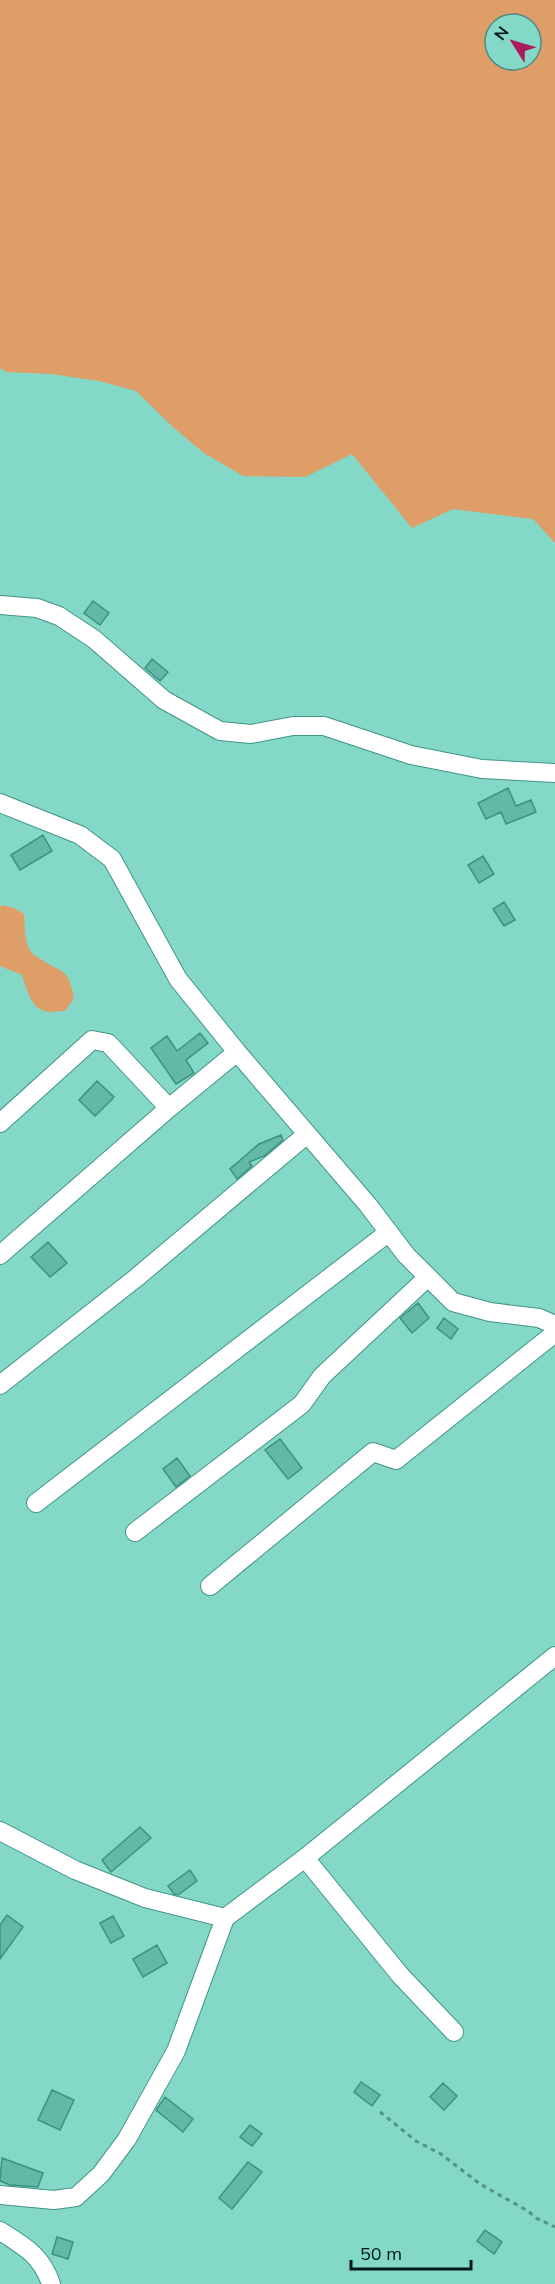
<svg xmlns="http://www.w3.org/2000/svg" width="555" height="2284" viewBox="0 0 555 2284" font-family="Mulish,sans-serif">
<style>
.green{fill:#df9e67;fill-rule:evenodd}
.building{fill:#64b8a8;stroke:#3b9182;stroke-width:1.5}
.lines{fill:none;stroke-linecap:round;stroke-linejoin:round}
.minor-casing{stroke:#3f9586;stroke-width:20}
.path{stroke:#549387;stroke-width:3;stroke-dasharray:4.5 4.5;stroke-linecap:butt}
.minor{stroke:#fff;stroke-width:18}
</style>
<rect width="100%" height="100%" fill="#84d8c8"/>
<path class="green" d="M0 0H555V543L533 519 453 509 412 528 352 454 305 477 243 476 204 453 174 428 136 391 99 381 51 374 6 372 0 368ZM495 24H531V60H495Z
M2 905 14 908 24 914C25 925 24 943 31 952 33 955 36 956 39 958 62 974 68 966 74 998L66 1010C35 1018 30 1001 22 975L0 966V907Z"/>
<path class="building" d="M93 601 109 613 100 625 84 613Z
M152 659 168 672 160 681 145 668Z
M508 788 516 806 531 800 536 812 506 824 501 812 486 819 478 803Z
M43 835 52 851 20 870 11 855Z
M483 856 494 874 479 883 468 865Z
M504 902 515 920 504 926 493 909Z
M200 1033 208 1043 186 1060 194 1073 176 1084 151 1048 167 1036 177 1051Z
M97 1081 114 1097 95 1116 79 1100Z
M281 1135 283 1140 264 1156 249 1162 252 1166 237 1179 230 1169 259 1144Z
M48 1242 67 1263 50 1277 31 1257Z
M418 1303 429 1318 412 1333 400 1318Z
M444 1318 458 1329 451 1339 437 1328Z
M280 1439 302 1468 288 1479 265 1450Z
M177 1458 190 1476 176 1487 163 1469Z
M140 1827 151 1838 111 1872 102 1860Z
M190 1870 197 1881 178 1895 174 1894 168 1886Z
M7 1915 23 1927 0 1959V1925Z
M113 1916 124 1936 111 1943 100 1923Z
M157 1945 167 1963 143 1977 133 1959Z
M361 2082 380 2095 372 2106 354 2092Z
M443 2083 457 2096 444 2110 430 2097Z
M52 2090 74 2100 60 2130 38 2120Z
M165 2097 193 2119 183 2132 156 2110Z
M250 2125 262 2134 252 2146 240 2137Z
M2 2158 43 2173 38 2187 10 2185 0 2181Z
M248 2162 262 2172 232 2209 219 2198Z
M485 2230 502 2242 494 2254 477 2241Z
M57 2237 73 2242 68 2259 52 2254Z"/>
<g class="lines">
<defs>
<path id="minor" d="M0 605 37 608 59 616 94 639 164 700 220 731 251 734 293 726H324L411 755 482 769 555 773
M0 803 80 835 112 859 178 979 237 1052 368 1205 406 1255 453 1302 490 1312 539 1318 555 1325
M0 1123 92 1040 108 1043 169 1108
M0 1255 169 1108 237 1052
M0 1385 136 1278 306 1135
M36 1503 389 1232
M135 1532 302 1404 322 1376 428 1277
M210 1586 373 1452 396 1460 555 1333
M0 1831 75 1870 145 1898 225 1918 305 1858 555 1656
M305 1858 400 1975 454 2032
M0 2195 54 2200 76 2197 101 2174 127 2139 176 2051 225 1918
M0 2231C24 2246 42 2256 51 2284"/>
</defs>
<use href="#minor" class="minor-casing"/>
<path class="path" d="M380 2112 416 2141 441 2154 480 2184 528 2211 536 2218 555 2227"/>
<use href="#minor" class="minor"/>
</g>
<g transform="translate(513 42) rotate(307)"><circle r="28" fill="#84d8c8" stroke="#4f8c80" stroke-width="1.5"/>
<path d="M0-4.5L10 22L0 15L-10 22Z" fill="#aa1c5b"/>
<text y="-9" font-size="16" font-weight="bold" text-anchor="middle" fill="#001915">N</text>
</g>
<path d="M351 2260v9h120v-9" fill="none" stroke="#001915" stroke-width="3"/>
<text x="360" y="2260" font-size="18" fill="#001915" stroke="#84d8c8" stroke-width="4.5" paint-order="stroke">50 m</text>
</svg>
